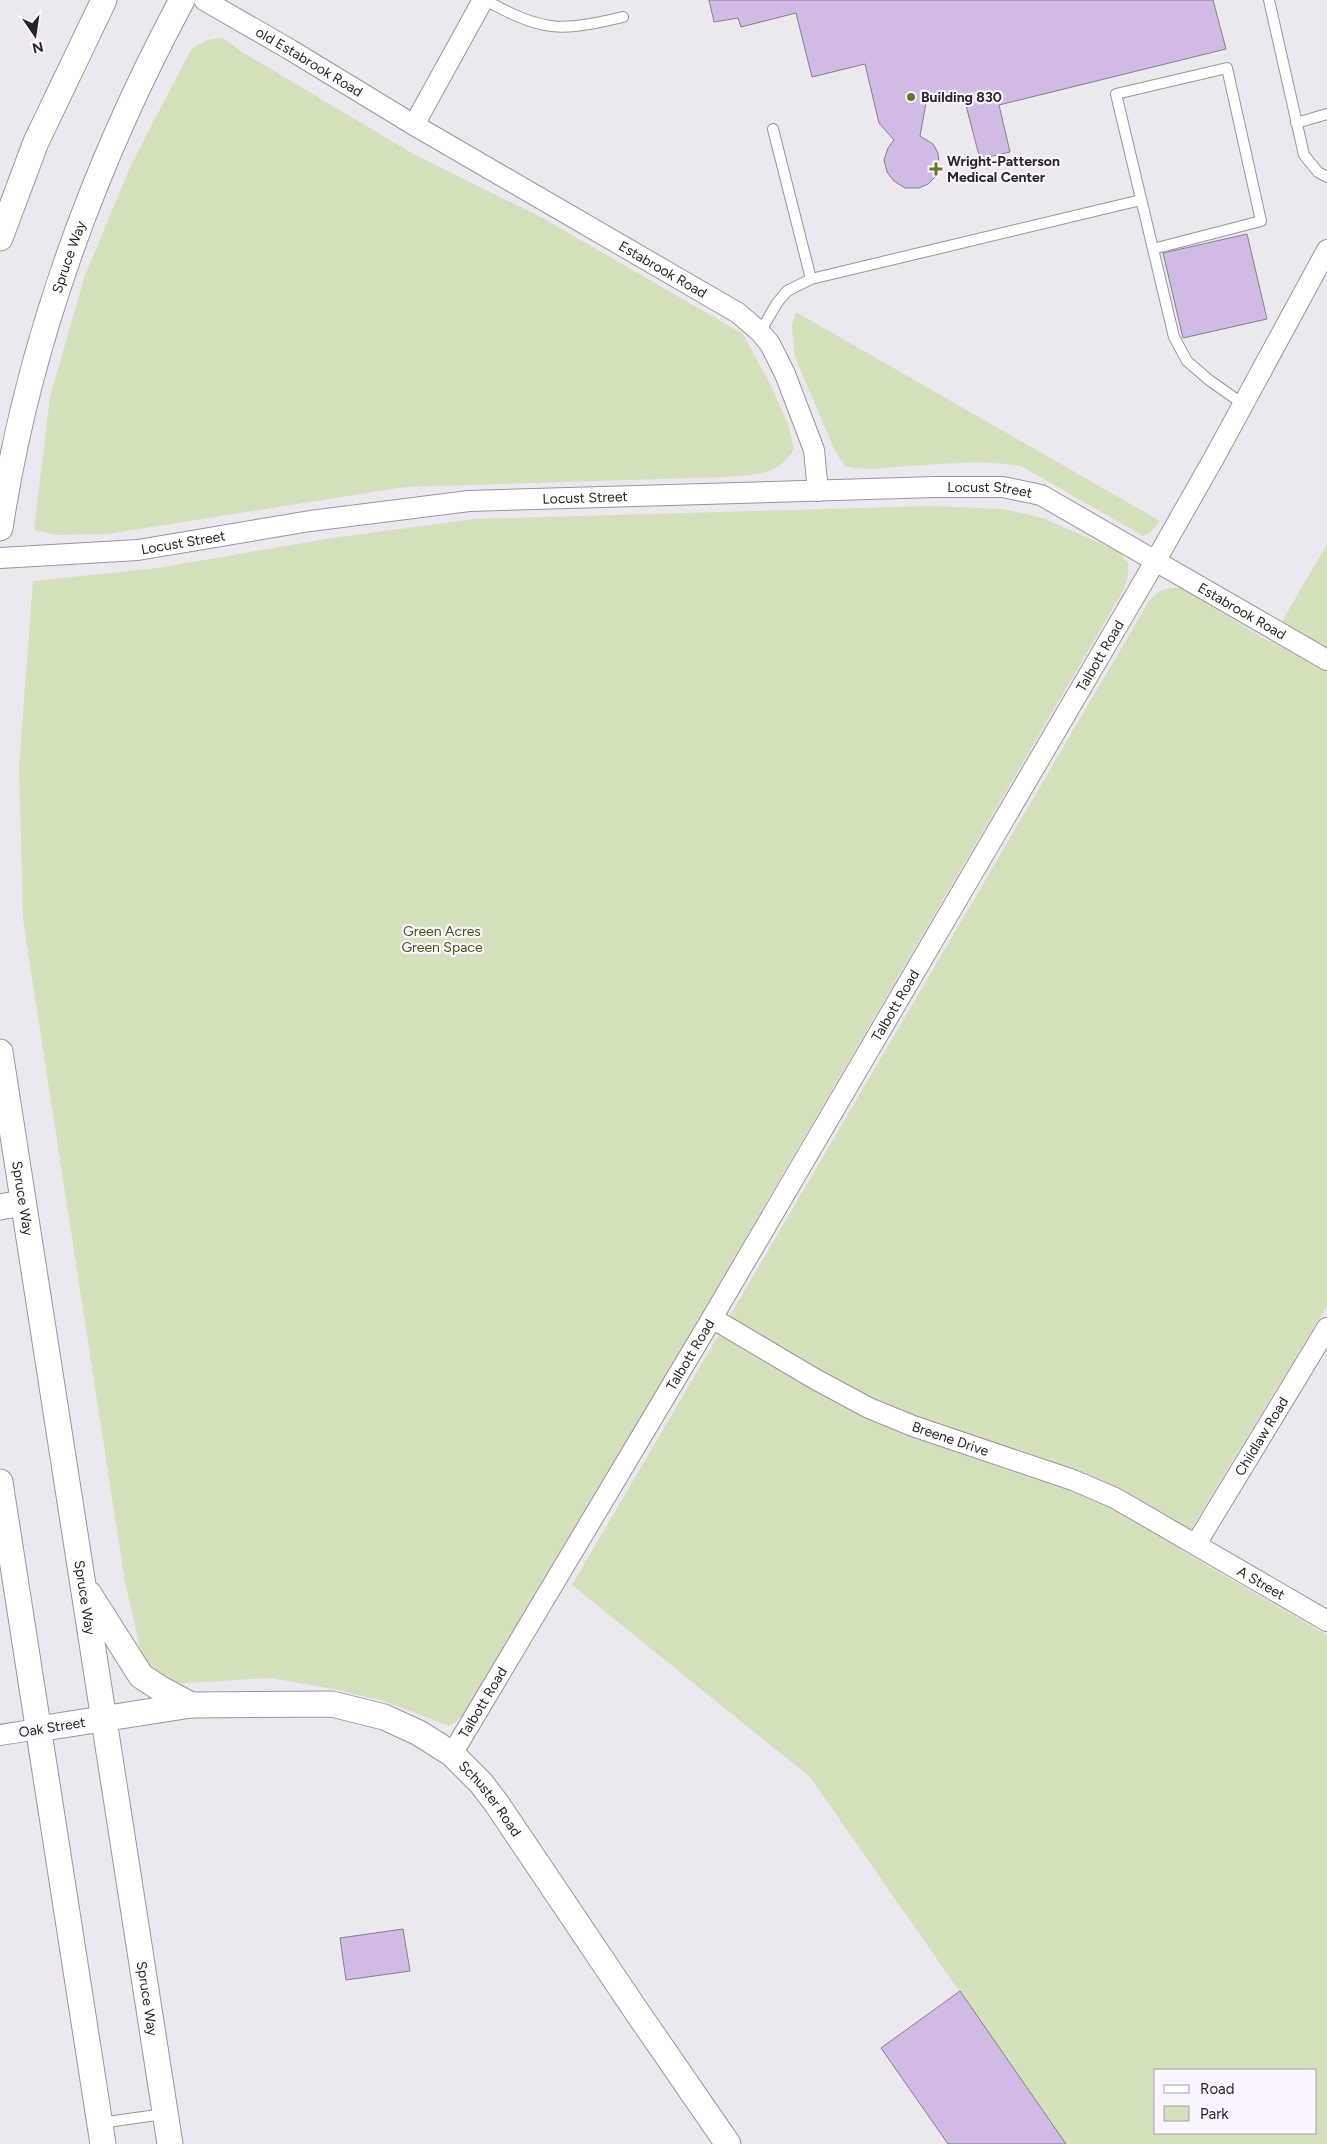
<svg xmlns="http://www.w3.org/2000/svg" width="1327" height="2144" viewBox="0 0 1327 2144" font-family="Figtree,sans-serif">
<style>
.green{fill:#d3e1bc;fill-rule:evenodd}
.building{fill:#d1bae5;stroke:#848088}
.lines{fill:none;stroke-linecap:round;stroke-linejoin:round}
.service-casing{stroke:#9a959d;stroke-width:12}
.minor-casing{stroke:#9a959d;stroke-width:22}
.tertiary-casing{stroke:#9a959d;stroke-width:27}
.service{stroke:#fff;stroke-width:10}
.minor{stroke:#fff;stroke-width:20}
.tertiary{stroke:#fff;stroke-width:25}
.poi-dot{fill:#62792b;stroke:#faf5fe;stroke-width:2}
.labels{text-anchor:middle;stroke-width:4.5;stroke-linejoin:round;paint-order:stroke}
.street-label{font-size:14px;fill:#262528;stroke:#faf5fe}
.poi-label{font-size:14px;font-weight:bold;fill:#262528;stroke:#faf5fe;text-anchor:start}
.park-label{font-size:14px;fill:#425511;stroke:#faf5fe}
</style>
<rect width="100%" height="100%" fill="#ece8f0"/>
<path class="green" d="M223 38 239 50 415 155 539 216 743 334 770 384 788 424 794 449C777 477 756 474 726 477L405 487 108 534 57 535 34 530 50 397 85 275 132 163 192 48 208 40Z
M796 312 1160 521 1151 532 1143 536 1021 466C983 459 944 464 906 466 885 468 865 471 845 466L835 451 795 357 792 325Z
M931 506 1003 509 1043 518 1118 551 1128 563V577L1123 591 519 1627C506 1648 469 1719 449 1726L387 1702 334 1689 270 1678 171 1684 155 1676 143 1661 125 1582 23 919 19 767 33 581 158 568 332 538 474 519Z
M1327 544V1306L1179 1549 1327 1635V2144H1066L810 1777 572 1585 1149 601C1159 590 1166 587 1181 588L1270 642ZM1156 2070H1316V2133H1156Z"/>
<path class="building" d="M709 0H1213L1226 49 999 105 1010 152 980 159 963 94 926 103 920 136 933 144 938 153 939 164 936 176 928 184 919 188H905L894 181 887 172 884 160 888 148 894 140 879 123 865 64 812 77 796 13 741 27 738 18 714 22Z
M1247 234 1267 319 1183 338 1163 253Z
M403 1929 410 1971 346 1980 340 1938Z
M960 1991 1066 2144H948L881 2048Z"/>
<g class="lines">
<defs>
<path id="service" d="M485 0C544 32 559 32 623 17
M1269 0 1304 155 1318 172 1327 177
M1296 123 1327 114
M773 129 811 279 1141 200
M1153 249 1261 221 1227 68 1116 94 1174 337 1187 361 1209 380 1243 404
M760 332 777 303 787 291 811 279
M100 2123 164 2114"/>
<g id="minor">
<path id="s1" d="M204 0 289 49 414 125 738 313 760 332 770 344 785 374 814 450 818 491"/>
<path d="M414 125 483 0"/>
<path id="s2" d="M0 558 138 550 310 521 469 501 935 487H1003L1041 495 1327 660"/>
<path id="s3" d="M712 1318 815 1379 869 1408 913 1426 1073 1480 1115 1498 1327 1621"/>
<path id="s4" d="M1196 1544 1327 1328"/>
<path d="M0 1735 38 1729"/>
<path id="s5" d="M452 1754 712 1318 1156 560 1214 458 1327 250"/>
</g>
<g id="tertiary">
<path d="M0 238 36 142 104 0"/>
<path id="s6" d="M0 528C28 344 94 164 182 0"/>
<path id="s7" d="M0 1052 170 2144"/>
<path d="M0 1207 22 1203"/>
<path d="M0 1482 103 2144"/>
<path d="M89 1594 141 1676 161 1689 191 1705"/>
<path id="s8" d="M38 1729 191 1705 332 1704 384 1717 419 1733 452 1754 481 1783 497 1804 637 2012 728 2144"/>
</g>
</defs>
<use href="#service" class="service-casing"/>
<use href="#minor" class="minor-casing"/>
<use href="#tertiary" class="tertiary-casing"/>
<use href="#service" class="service"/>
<use href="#minor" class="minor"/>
<use href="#tertiary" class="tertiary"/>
</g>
<g class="poi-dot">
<circle cx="911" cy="97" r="5"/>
<path d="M933.5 161.5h5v5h5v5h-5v5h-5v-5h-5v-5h5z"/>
</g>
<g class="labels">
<g class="street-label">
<text dy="5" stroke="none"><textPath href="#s1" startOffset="122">old Estabrook Road</textPath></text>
<text dy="5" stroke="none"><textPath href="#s6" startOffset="280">Spruce Way</textPath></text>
<text dy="5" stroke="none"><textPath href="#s1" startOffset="532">Estabrook Road</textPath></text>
<text dy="5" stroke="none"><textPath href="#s2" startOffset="994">Locust Street</textPath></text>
<text dy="5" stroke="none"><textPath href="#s2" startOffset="589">Locust Street</textPath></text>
<text dy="5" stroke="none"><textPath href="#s2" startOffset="184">Locust Street</textPath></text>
<text dy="5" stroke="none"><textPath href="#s2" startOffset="1278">Estabrook Road</textPath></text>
<text dy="5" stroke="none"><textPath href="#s5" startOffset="1275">Talbott Road</textPath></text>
<text dy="5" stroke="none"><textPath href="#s5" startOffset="870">Talbott Road</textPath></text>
<text dy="5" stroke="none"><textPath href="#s7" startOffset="148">Spruce Way</textPath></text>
<text dy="5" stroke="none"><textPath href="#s5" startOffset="465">Talbott Road</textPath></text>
<text dy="5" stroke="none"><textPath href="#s4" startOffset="126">Childlaw Road</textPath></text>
<text dy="5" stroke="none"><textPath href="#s3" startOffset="268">Breene Drive</textPath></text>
<text dy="5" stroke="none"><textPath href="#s3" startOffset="612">A Street</textPath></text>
<text dy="5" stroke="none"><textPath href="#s7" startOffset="552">Spruce Way</textPath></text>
<text dy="5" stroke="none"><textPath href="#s5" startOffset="60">Talbott Road</textPath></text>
<text transform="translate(52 1727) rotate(-9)" y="5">Oak Street</text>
<text dy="5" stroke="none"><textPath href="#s8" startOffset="486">Schuster Road</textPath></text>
<text dy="5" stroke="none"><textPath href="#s7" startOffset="958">Spruce Way</textPath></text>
</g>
<g class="poi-label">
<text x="921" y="102">Building 830</text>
<text x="947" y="166">Wright-Patterson<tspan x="947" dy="16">Medical Center</tspan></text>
</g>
<g class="park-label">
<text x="442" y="936">Green Acres<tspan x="442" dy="16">Green Space</tspan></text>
</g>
</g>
<rect x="1154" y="2069" width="162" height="65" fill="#faf5fe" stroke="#a5a2a8"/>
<rect x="1164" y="2085" width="25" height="8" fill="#ffffff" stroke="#a5a2a8"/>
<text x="1200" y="2094" font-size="15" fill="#262528">Road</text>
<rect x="1164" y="2106" width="25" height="15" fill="#d3e1bc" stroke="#a5a2a8"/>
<text x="1200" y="2119" font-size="15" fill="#262528">Park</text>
<g transform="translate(35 35) rotate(167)" stroke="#faf5fe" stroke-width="4" paint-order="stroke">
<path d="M0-4L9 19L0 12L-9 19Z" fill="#262528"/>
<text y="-8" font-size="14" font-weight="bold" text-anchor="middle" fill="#262528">N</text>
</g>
</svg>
